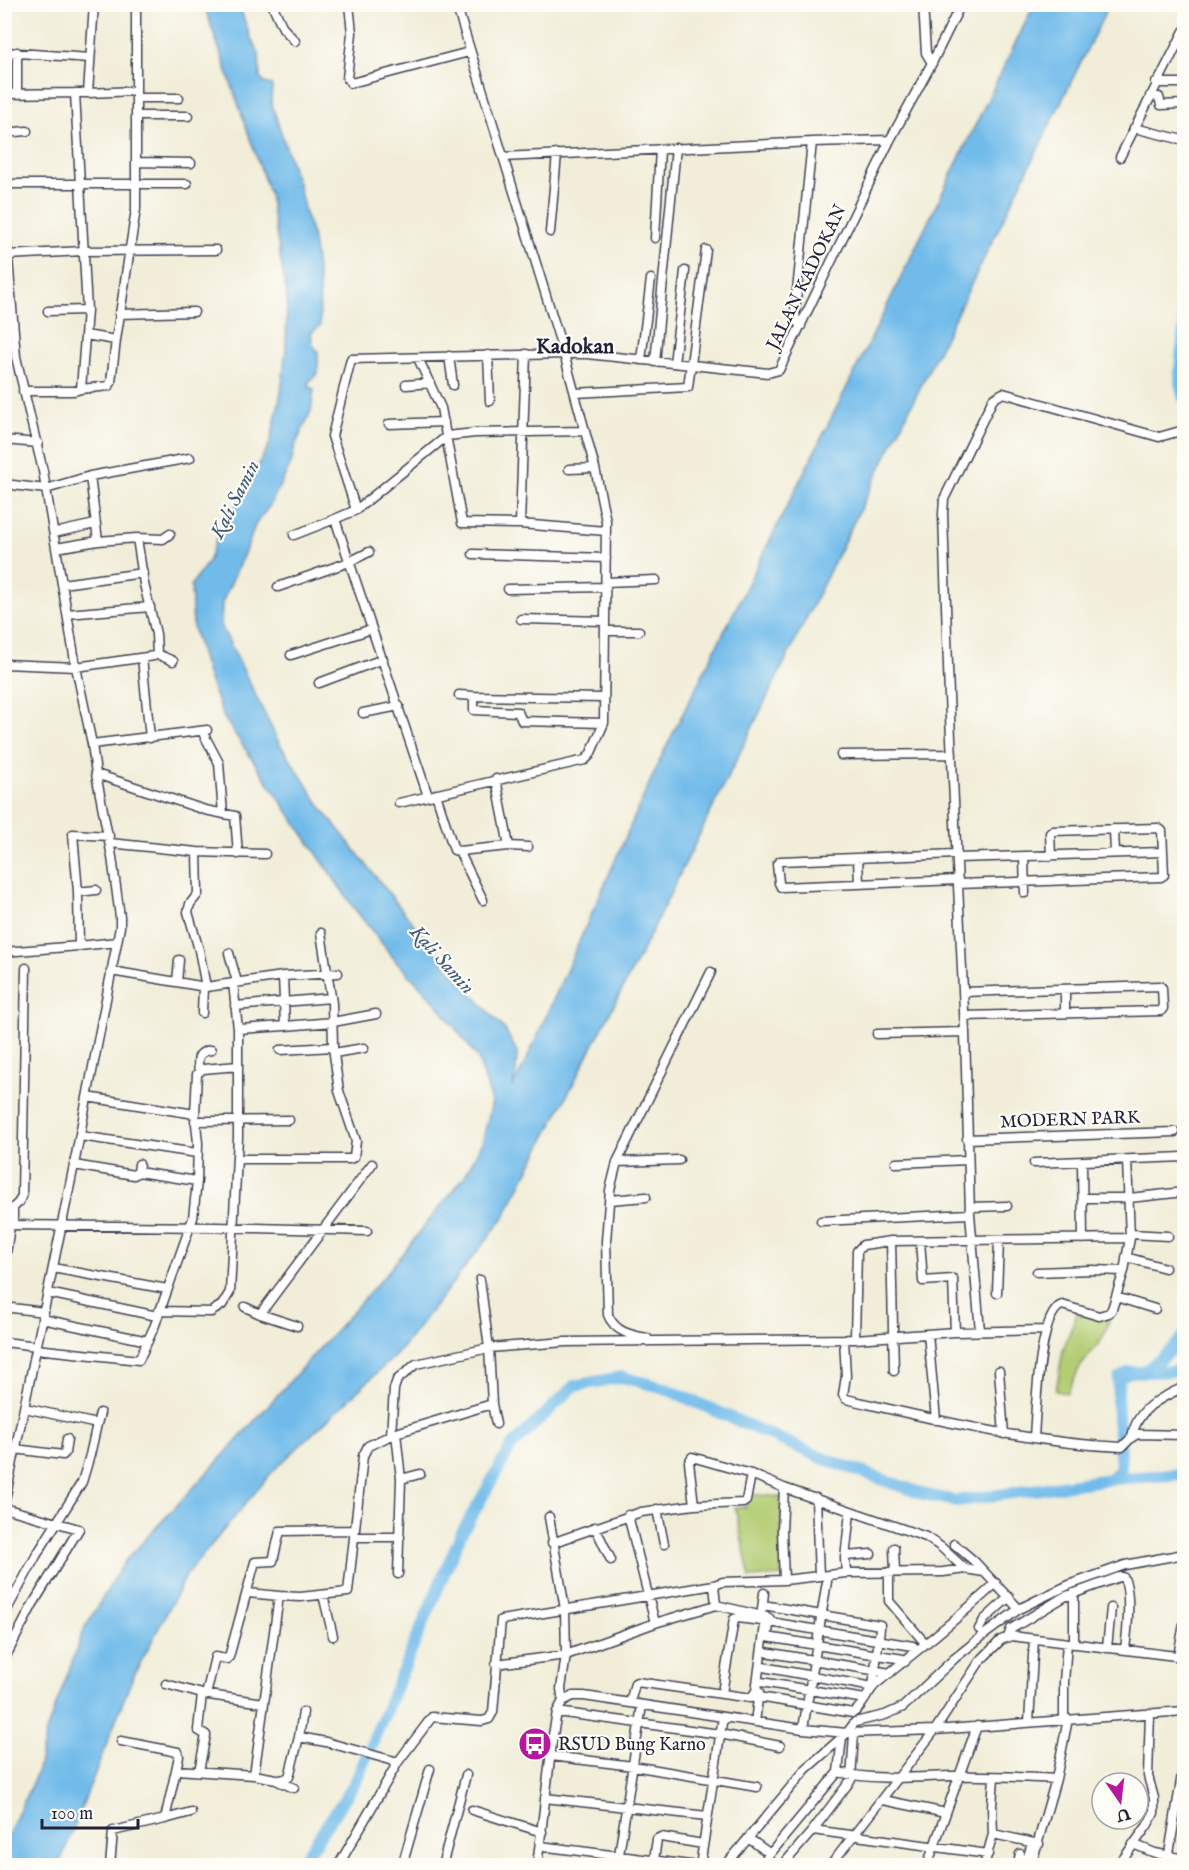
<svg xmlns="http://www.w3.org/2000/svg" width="1189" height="1870" viewBox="0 0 1189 1870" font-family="'IM FELL English',serif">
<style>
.green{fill:#b3cd73;stroke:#6a7857;stroke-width:1.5}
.water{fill:#71bbea;stroke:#4a6e92;stroke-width:1.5}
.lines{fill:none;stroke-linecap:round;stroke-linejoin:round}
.river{stroke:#71bbea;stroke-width:12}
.minor-casing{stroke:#414053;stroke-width:11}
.minor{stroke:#fff;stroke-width:8}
.labels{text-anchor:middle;stroke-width:4.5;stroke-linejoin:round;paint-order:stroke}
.street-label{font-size:18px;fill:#22223b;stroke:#fdfcf7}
.poi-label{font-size:18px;fill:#22223b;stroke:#fdfcf7;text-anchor:start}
.water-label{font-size:20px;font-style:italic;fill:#3e5878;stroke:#fdfcf7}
.quarter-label{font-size:21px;font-weight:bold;fill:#22223b;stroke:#fdfcf7}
</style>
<rect width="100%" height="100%" fill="#fdfcf7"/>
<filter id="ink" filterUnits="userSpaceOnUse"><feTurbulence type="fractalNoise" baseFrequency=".0167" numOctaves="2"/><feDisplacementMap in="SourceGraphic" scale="12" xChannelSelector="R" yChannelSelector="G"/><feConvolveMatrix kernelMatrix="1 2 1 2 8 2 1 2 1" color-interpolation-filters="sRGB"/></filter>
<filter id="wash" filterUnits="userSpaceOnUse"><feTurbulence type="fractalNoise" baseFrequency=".008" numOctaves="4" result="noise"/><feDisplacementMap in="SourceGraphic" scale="24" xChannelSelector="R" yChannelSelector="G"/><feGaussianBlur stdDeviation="1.35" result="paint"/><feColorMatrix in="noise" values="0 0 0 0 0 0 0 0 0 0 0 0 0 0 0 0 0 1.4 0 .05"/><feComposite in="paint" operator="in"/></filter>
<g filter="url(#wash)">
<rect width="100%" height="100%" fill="#f1edd8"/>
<path class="green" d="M1077 1313 1109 1320 1103 1338 1080 1367 1067 1393 1056 1391 1063 1350Z
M748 1494 781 1497 782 1576 750 1578 735 1507H746Z"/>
<path class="water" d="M204 5H239L250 36 259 54 260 78 264 83 272 85 271 102 299 187 305 213 312 235 319 282 320 326 311 333 313 346 318 351V373L309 382V387L314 389 311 411 295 446 291 464 270 505 255 525 250 540 222 603 221 625 278 741 323 810 445 964 505 1030 517 1052 516 1073 512 1088 527 1059 662 755 865 351 1034 5H1109L642 951 504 1217 398 1353 273 1471 187 1574 132 1679 59 1865H5V1842L38 1770 46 1732 85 1627 125 1561 233 1445 386 1274 464 1177 482 1143 492 1102 478 1058 437 1004 395 960 354 908 224 718 208 677 193 627 191 585 208 562 218 534 244 492 270 443 281 393 286 348 287 295 269 193Z"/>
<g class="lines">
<path class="river" d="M1184 294C1182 306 1185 316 1184 328 1183 352 1176 374 1184 398
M1145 1371 1171 1350 1184 1336
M1110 1479 1121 1468 1117 1400 1119 1378 1130 1372 1184 1371
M299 1866 355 1783 461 1534 511 1447 574 1386 622 1377 664 1388 822 1458 923 1494 956 1501 1110 1479 1184 1474"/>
</g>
</g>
<g filter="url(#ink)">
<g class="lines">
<defs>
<path id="minor" d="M272 4 283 28 295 41
M349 4 352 33 347 78 351 83 469 52
M923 4 926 53 932 63
M4 52 90 58
M17 52V94
M1156 83H1184
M88 93 136 91
M4 94 75 93
M1150 96 1159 97 1161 105 1184 104
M136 98H179
M137 116H188
M1134 128 1179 139
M4 133 27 131
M503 157 812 142 890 140
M1120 157 1184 31
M137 162 191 163
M4 184H187
M4 208 16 357 43 471 76 667 92 744 96 774 112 857 120 917V927L74 1165 4 1505
M550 232 557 154
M655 238 660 149
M8 255 83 251 216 250
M48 311 87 310
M119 314 194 312
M801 326 796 321 795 311 812 142
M85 335 116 340 136 209V4
M488 355 490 401
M449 356 453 385
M418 358 441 408 462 523 520 524 606 531
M641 360 651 279
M655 362 676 148
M674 363 685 271
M406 385 430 383
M81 389 109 386 111 382 116 340
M23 391H74L81 389 87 310 75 93H88L94 4
M575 393 688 387 706 250
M389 424 444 422
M4 440 38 443
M569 469 595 468
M4 484 46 489 90 476 190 458
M356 510 332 436 351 359 564 354H587L768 373 779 370 890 140 932 63 961 4
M520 524 526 354
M54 533 95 524
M294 535 335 519
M137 538 163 539 170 534
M98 541 137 538 144 584 156 634 157 654
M56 548 98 541 90 476
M473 554 606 558
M606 582 656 580
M62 584 143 573
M278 587 349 562 369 552
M508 589 606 587
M67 614 150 607
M521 619 605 621
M606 631H639
M291 655 372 629
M142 658 150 738
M4 664 76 667 154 656 157 654 173 661
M319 683 383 659
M459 695 474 696
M363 713 399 706
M604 723 522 721 518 712 474 710V696L604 698
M202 731 219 763 223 814
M92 744 207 730
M841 755 952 754
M96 774 205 810 235 816 238 854
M496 779 509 846
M436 794 454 850 459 851 509 846 528 847
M428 796 335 519 356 510 447 436 475 433 585 431
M399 803 585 760 590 755 604 723 606 521 595 468 564 354 456 4
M1114 829 1115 853
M109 836 73 834 78 892 79 946 117 942
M110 843 197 852 265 854
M459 851 483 900
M197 852 198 894 190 904 188 912 199 950 206 987
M957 854 780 861 777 864 779 883 781 887 958 880
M1051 856 1050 833 1053 831 1158 828 1162 831 1163 852
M1024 857 1025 893
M858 858 859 884
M957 858 1163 852 1164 875 1161 877 958 884
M78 892 96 890
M4 952 79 946
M229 953 237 982
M111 971 206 987 283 976 338 973
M177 982 179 960
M1065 989V1013
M963 992 1160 986 1162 988 1163 1008 1161 1011 964 1016
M235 1006 331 998
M202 1013 203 987
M285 1026 333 1022 376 1014
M238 1029 285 1026 283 976
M877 1034 965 1032
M280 1050 333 1047
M334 1053 364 1048
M199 1071C197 1059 197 1052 211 1050
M87 1097 195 1114
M195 1121 289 1120
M80 1136 197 1153
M967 1139 1175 1132
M238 1159H350L354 1157 356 1141 339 1091 333 1047 332 1003 321 933
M617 1162 679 1160
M1082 1162 1083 1239
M896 1163 968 1160
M1034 1163 1184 1157
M74 1165 134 1175 138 1172 139 1164
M138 1172 197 1181
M1083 1198H1129L1175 1193
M610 1200 646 1197
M970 1207 1007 1206
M821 1221 970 1214
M4 1225 216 1227 367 1231
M13 1225V1208L19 1202 22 1195 26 968
M1130 1234 1168 1236
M891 1241 894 1371
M920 1241 923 1281 953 1279 955 1332
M1126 1257 1165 1268
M53 1268 167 1289
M4 1269 10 1225
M1037 1272 1091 1270 1124 1271
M48 1293 157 1316
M997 1293 999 1241
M1116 1297 1155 1309
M4 1307 44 1312
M245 1307 260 1314 372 1164
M159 1311 211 1312 222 1305 230 1292 238 1137V1066
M260 1314 297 1326
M42 1319 148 1341
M980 1331 970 1214 965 1032 949 696 943 514 944 499 993 399 1003 393 1159 437 1184 430
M928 1334 936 1420
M647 1338C630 1335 615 1332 608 1315L606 1241 610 1190 617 1162 711 972
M844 1339 846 1376 843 1395 846 1399C937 1420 1029 1443 1122 1447L1132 1437 1138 1434 1184 1435
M855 1339 857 1251 863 1245 891 1241 1130 1238
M4 1342 37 1346
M36 1349 139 1360 155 1325 193 1218 197 1181 198 1143 195 1114 197 1074 203 1069 238 1066V1029L233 983
M999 1371 1004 1434
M492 1404 496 1424
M25 1408 97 1424 100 1413
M396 1433 401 1479 420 1474
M391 1435 394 1389 397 1380 416 1364 489 1348 565 1342 855 1339 955 1332 1045 1330
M1034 1437C1036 1413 1038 1313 1062 1305L1099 1316 1109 1313 1112 1309 1124 1271 1130 1238 1127 1160
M1132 1437C1137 1408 1160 1398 1184 1387
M15 1449 63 1455 65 1453 67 1439
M816 1498 819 1576
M694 1505 689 1462 692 1457 751 1474 784 1488 926 1537 941 1547 965 1569
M4 1508 79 1529 33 1604 4 1660
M657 1509 664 1544
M628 1515 655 1623
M595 1527 611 1560
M354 1537H400
M552 1543 641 1512 694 1505 743 1503 746 1501 751 1474
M954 1544 974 1561 1019 1609
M894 1548 895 1572
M845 1556 871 1554
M889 1572V1601L925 1643
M846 1573 845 1558 850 1512
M398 1574 401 1479
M784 1580 782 1531 784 1488
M248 1593 279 1596
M323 1595 333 1636
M716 1605 767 1617 770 1619 768 1632
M763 1605 880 1625V1628L873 1687 763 1667
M762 1609 764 1593
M4 1615 36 1556 82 1482 90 1455 97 1424
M770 1622 913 1646 917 1650
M979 1629 984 1620 1009 1597
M767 1637 903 1659 905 1662
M1008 1637 1011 1629 1064 1597 1119 1577H1123C1132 1589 1127 1634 1125 1649
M1074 1644V1593
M1107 1648 1111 1608
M765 1652 890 1673
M1178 1656 1184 1624
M496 1664 566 1655 565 1609 549 1517
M761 1682 865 1699
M166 1684 202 1694 264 1703
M206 1695 215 1657 227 1659 229 1657 255 1562 273 1561 280 1531 355 1530
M759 1697 853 1713C864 1706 867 1692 876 1684 916 1651 958 1619 996 1583
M563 1701 573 1696H584L803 1729 847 1733 935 1730 1184 1711
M630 1703 635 1683 637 1682 751 1698 756 1691 765 1625 762 1621 737 1618 734 1619 722 1693
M557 1712 720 1734 780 1746
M1064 1719V1682L1067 1643
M755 1722 759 1692
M1029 1722 1034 1639
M803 1729 828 1575
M299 1737 303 1712
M121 1741 178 1752 179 1756 176 1770
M551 1756 633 1766 757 1787
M199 1771 206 1735 198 1730 202 1694
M838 1772C875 1781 915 1777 953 1776 987 1775 1022 1777 1056 1779
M254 1775 282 1780 289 1777 299 1737 326 1742 398 1762
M278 1781 294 1788
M545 1798 707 1816
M883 1800 946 1813
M472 1810 542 1832
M165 1819 191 1812
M813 1830 988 1854
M993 1834 1039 1844
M748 1838 769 1853
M1133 1844 1155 1853 1184 1859
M540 1846 698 1866
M1020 1854 1019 1858 1027 1860 1032 1843
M619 1855 642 1705
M654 1860 657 1839 661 1837 703 1844
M110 1866 113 1831 165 1819 176 1770 254 1775 279 1596 300 1597 348 1592 363 1456 368 1446 396 1433 492 1404 489 1348 480 1280
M338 1866 398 1762 432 1717 482 1721 489 1719 493 1712 501 1620 714 1585
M402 1866 430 1769
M442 1866 466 1775
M537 1866 553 1735 557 1712 563 1701 561 1689 566 1655 655 1623 716 1605 714 1585 723 1582 784 1580 846 1573 943 1572 965 1569 984 1572
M700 1866 723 1717
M725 1866 806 1769 847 1733 855 1722 885 1715 903 1707 955 1658 985 1634 1019 1609 1039 1599 1069 1585 1125 1565 1184 1554
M760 1866 838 1772 842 1737
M782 1866 813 1830 851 1780 854 1733
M830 1866 935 1730 980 1661 1001 1640 1011 1636 1184 1657
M927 1866 977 1726
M984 1866 993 1834 992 1806 994 1777
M1031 1866 1056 1779 1068 1719
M1118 1866 1147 1826 1154 1813V1798L1148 1776 1150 1713
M1167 1866 1184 1762"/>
</defs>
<use href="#minor" class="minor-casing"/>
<use href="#minor" class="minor"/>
</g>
</g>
<defs>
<symbol id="bus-disc" viewBox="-11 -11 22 22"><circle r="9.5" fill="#b5179e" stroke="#fdfcf7"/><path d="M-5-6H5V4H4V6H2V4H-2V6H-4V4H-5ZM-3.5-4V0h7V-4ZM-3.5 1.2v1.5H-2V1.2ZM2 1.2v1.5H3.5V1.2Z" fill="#fff"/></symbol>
</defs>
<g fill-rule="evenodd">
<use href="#bus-disc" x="516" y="1725" width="38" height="38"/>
</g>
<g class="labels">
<g class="street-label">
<text transform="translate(806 277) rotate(-64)" y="6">JALAN KADOKAN</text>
<text transform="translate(1070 1119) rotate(-2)" y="6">MODERN PARK</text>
</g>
<g class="poi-label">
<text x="558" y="1750">RSUD Bung Karno</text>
</g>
<g class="water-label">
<text transform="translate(234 499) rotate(-63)" y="7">Kali Samin</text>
<text transform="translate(443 959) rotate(48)" y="7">Kali Samin</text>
</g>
<g class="quarter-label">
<text x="575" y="353">Kadokan</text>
</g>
</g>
<rect width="1189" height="1870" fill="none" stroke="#fdfcf7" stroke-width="24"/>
<g transform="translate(1120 1801) rotate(166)"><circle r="28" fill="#fdfcf7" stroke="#a5a5ac" stroke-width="1.5"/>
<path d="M0-4.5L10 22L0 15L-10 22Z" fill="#b5179e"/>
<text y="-9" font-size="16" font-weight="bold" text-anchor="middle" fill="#22223b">U</text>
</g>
<path d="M42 1819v9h96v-9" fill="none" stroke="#22223b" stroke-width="3"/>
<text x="51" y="1819" font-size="18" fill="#22223b" stroke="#fdfcf7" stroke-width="4.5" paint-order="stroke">100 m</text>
</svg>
